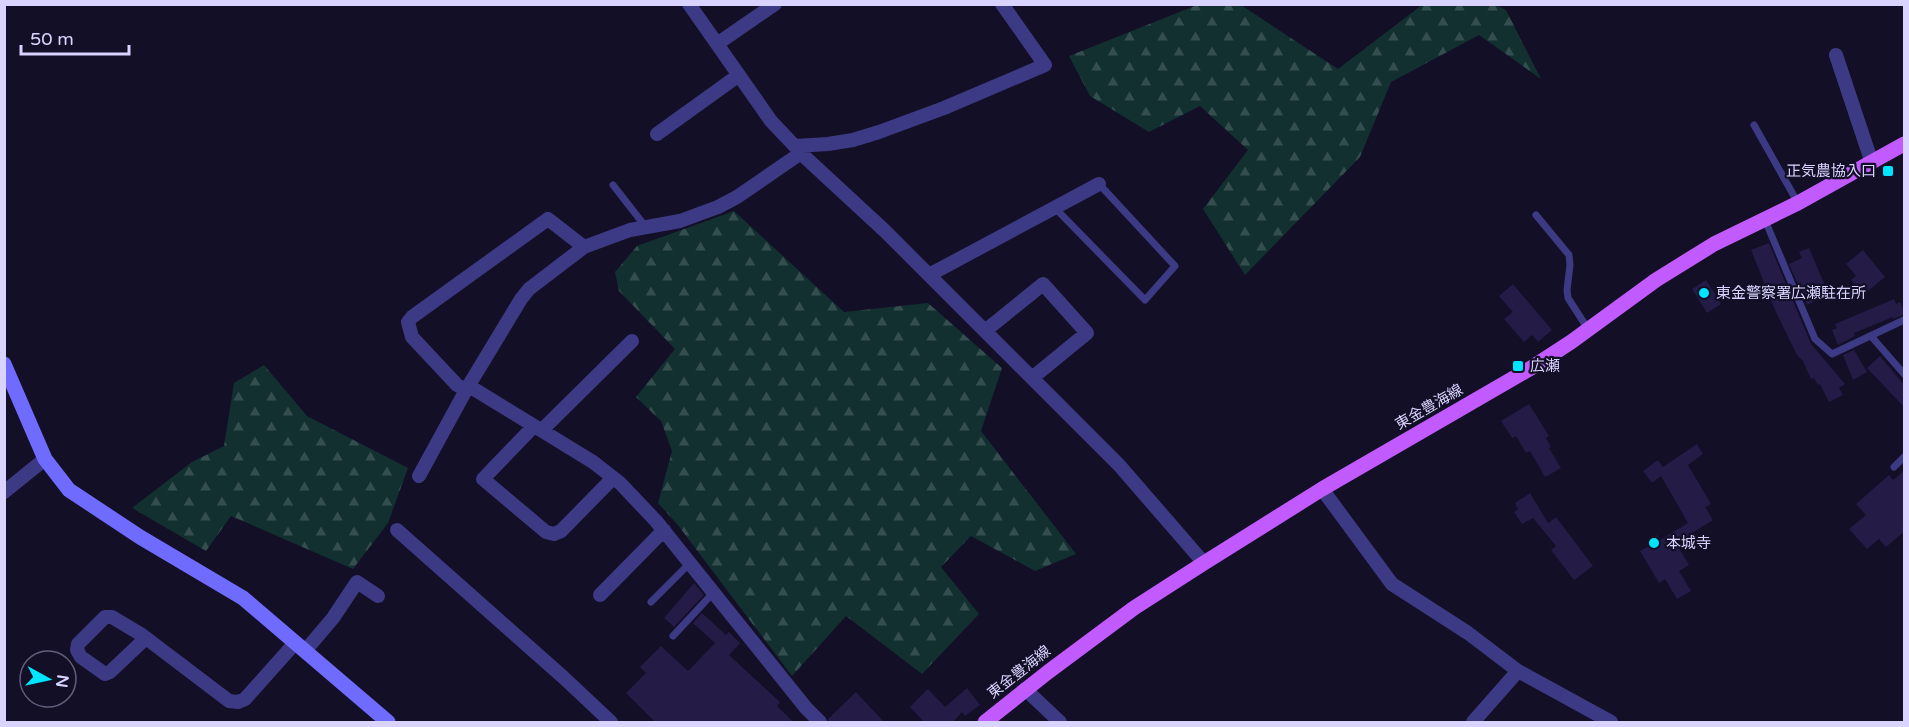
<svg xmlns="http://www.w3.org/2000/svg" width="1909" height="727" viewBox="0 0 1909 727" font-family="'Varela Round','Noto Sans JP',sans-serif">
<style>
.forest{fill:url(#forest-firs)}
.building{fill:#241b47}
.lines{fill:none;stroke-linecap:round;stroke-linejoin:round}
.lane{stroke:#3d3a85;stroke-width:7}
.street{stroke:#3d3a85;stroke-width:14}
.secondary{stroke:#6f6bff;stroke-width:15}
.primary{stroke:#c25bff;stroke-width:15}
.poi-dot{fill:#00e5ff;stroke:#130f26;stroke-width:2}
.labels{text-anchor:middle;stroke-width:4.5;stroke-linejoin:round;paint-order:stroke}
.poi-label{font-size:15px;fill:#d9d4ff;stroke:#130f26;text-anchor:start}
.street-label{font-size:15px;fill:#d9d4ff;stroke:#130f26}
</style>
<defs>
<pattern id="forest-firs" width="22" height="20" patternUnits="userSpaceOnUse" patternTransform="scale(1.5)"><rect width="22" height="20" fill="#12302f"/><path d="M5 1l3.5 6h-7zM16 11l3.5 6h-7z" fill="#344d4e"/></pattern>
</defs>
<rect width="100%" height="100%" fill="#130f26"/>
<path class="forest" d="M1197 5H1241L1338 69 1422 5H1496L1506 10 1541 79 1479 35 1391 82 1360 157 1245 275 1203 209 1248 150 1200 106 1149 132 1090 96 1069 56Z
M734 211 844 312 928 303 1002 368 981 431 1076 554 1035 571 971 536 941 567 979 614 922 674 846 616 792 676 677 524 658 503 672 451 661 421 636 397 675 349 619 291 615 272 637 246Z
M264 365 307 416 408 468 388 523 353 569 231 516 206 551 132 508 192 462 224 446 234 383Z"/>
<path class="building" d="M1769 243 1811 344 1845 384 1839 388 1843 395 1829 402 1820 384 1818 385 1814 378 1811 379 1803 361 1797 355 1775 310 1751 250Z
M1809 248 1829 295 1807 305 1789 264 1802 258 1799 252Z
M1863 250 1885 277 1863 295 1851 280 1856 276 1846 264Z
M1706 280 1721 304 1707 313 1692 289Z
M1513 284 1552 330 1538 342 1532 335 1524 342 1504 319 1513 312 1499 296Z
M1894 299 1896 304 1900 302 1905 314 1893 319V317L1854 333 1855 336 1838 345 1832 330 1837 328 1835 324Z
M1854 350 1867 372 1853 380 1843 355Z
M1880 356 1905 386V408L1867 368Z
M1529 404 1549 436 1546 438 1551 447 1549 448 1561 468 1545 477 1530 451 1526 453 1516 436 1512 438 1501 421Z
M1697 444 1703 454 1688 465 1711 504 1705 507 1713 520 1676 543 1689 565 1679 571 1691 591 1677 599 1665 579 1659 583 1640 551 1649 546 1647 541 1657 535 1660 540 1688 523 1661 476 1652 483 1643 471 1658 460 1663 467Z
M1905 470V531L1886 547 1879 539 1867 549 1849 529 1866 515 1856 504 1889 475 1893 480Z
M1530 493 1548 523 1556 517 1593 566 1574 580 1551 550 1556 546 1533 518 1522 524 1514 512 1518 509 1515 503Z
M694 583 704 595 674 627 664 618Z
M702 613 726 635 729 632 740 643 729 655 780 702 777 706 794 723H656L626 693 646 673 640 667 661 646 688 671 715 643 693 623Z
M967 688 980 705 965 716 962 712 952 723H925L910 707 928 689 945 707Z
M856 692 885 723H829L828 719Z"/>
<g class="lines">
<path class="lane" d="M1754 125 1798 203
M613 185 645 226
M1055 208 1145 300 1175 266 1099 184
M1536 215 1569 255 1570 265 1567 290 1568 298 1588 329
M1765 220 1815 339 1832 354 1904 320
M1871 336 1904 374
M1894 467 1904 457
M651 602 690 563
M673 636 714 592"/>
<path class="street" d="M689 4 771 121 806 158 885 231 1119 465 1204 563
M717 44 775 4
M1836 55 1872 163
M657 134 739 75
M795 146 828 144 853 140 879 132 944 108 1045 65 1002 4
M929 275 1099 184
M985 331 1043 284 1087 333 1032 378
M469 386 593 462 620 483 656 521 806 708 820 722
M466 390 457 385 412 337 408 322 412 317 548 219 584 247
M534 426 483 479 546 532 554 534 561 531 613 478
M542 430 632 341
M419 476 466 390 521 299 529 289 584 247 630 230 680 221 718 207 737 197 801 153
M1322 489 1392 584 1468 633 1518 671 1611 722
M4 492 45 459
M397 530 563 677 611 722
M600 595 664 530
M146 638 110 672 105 674 81 657 77 650 78 644 105 617H112L142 635 146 638 229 701 238 702 245 699 295 643
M305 651 333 618 357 582 378 596
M1025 689 1060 722
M1473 722 1518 671"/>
<path class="secondary" d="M4 364 45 459 69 490 140 537 243 598 388 722"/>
<path class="primary" d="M985 722 1048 672 1134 608 1204 563 1322 489 1531 368 1571 342 1656 280 1714 244 1798 203 1904 144"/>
</g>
<g class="poi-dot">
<rect x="1882" y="165" width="12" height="12" rx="3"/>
<circle cx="1704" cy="293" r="6"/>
<rect x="1512" y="360" width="12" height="12" rx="3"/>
<circle cx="1654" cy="543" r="6"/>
</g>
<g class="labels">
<g class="poi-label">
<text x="1876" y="176" text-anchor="end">正気農協入口</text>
<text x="1716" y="298">東金警察署広瀬駐在所</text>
<text x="1530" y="371">広瀬</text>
<text x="1666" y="548">本城寺</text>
</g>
<g class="street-label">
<text transform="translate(1429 407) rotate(-30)" y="5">東金豊海線</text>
<text transform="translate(1019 672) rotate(-38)" y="5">東金豊海線</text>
</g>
</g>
<rect width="1909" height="727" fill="none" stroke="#d9d4ff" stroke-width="12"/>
<g transform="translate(48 679) rotate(98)"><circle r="28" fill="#130f26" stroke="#625e7d" stroke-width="1.5"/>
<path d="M0-4.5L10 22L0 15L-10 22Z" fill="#00e5ff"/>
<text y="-9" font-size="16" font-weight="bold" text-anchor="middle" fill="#d9d4ff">N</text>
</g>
<path d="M21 45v9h108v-9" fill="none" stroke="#d9d4ff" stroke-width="3"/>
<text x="30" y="45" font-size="18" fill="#d9d4ff" stroke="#130f26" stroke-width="4.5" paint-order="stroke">50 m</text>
</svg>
